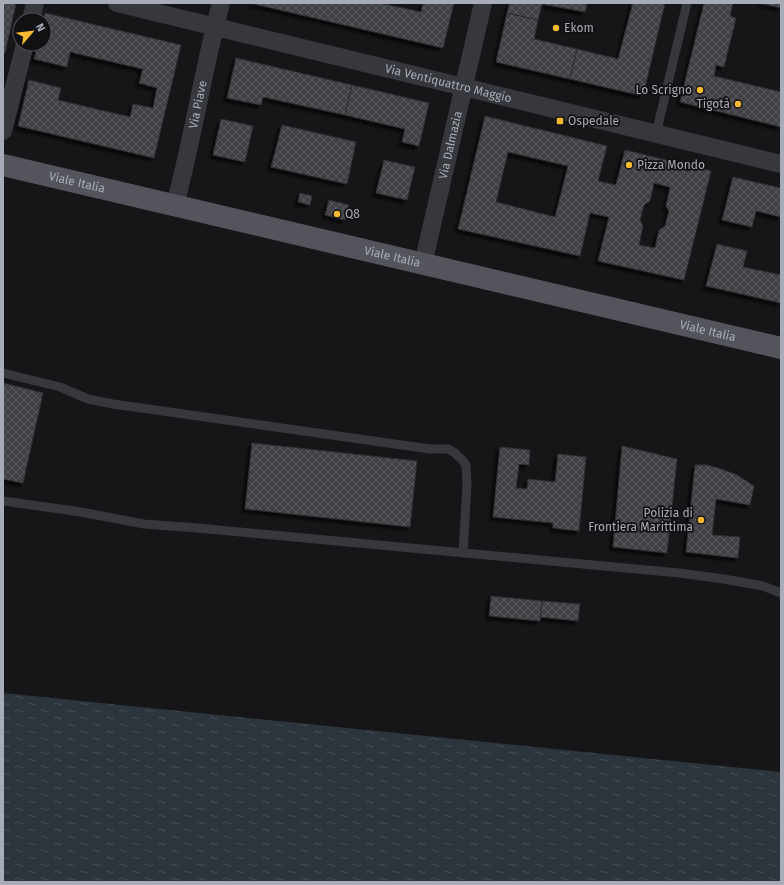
<svg xmlns="http://www.w3.org/2000/svg" width="784" height="885" viewBox="0 0 784 885" font-family="'Fira Sans',sans-serif">
<style>
.water{fill:url(#water-ripples)}
.building{fill:url(#building-cross-hatch);stroke:#303034;fill-rule:evenodd;filter:url(#shadow)}
.lines{fill:none;stroke-linecap:round;stroke-linejoin:round}
.service{stroke:#37383d;stroke-width:9}
.minor{stroke:#37383d;stroke-width:18}
.primary{stroke:#53545c;stroke-width:22}
.poi-dot{fill:#f6ba30;stroke:#111113;stroke-width:1.5}
.labels{text-anchor:middle;stroke-width:3.5;stroke-linejoin:round;paint-order:stroke}
.poi-label{font-size:12px;fill:#a8acb8;stroke:#111113;text-anchor:start}
.street-label{font-size:12px;fill:#a8acb8;stroke:#111113}
</style>
<defs>
<pattern id="water-ripples" width="26" height="14" patternUnits="userSpaceOnUse"><rect width="26" height="14" fill="#2c343c"/><path d="M2 4q2-2 4 0t4 0M15 11q2-2 4 0t4 0" fill="none" stroke="#484f56"/></pattern>
<pattern id="building-cross-hatch" width="8" height="8" patternUnits="userSpaceOnUse"><rect width="8" height="8" fill="#404145"/><path d="M0 0l8 8M0 8l8-8" fill="none" stroke="#595a5e"/></pattern>
<filter id="shadow"><feDropShadow dx="-3.5" dy="3.5" stdDeviation="1" flood-color="#0009"/></filter>
</defs>
<rect width="100%" height="100%" fill="#161618"/>
<path class="water" d="M3 693 781 772V882H3Z"/>
<path class="building" d="M3 3 16 4 5 53 3 52Z
M250 3H380L421 12 423 3H454L443 48Z
M510 3H587L585 12 542 4 538 20 507 13Z
M633 3H665L643 96 570 79 577 49 618 59Z
M704 3H733L730 16 736 18 724 67 716 65 714 76 781 92V127L680 102Z
M760 3H781V8Z
M45 13 181 45 154 158 18 126 29 80 61 88 58 100 130 117 133 104 153 108 157 88 139 83 143 69 70 52 67 67 34 59 38 44H44V20Z
M507 13 538 20 534 39 577 49 570 79 496 62Z
M236 58 352 85 345 115 263 97 261 105 227 98Z
M352 85 429 103 419 146 402 142 405 129 345 115Z
M485 116 607 146 598 181 616 185 625 150 711 171 684 280 598 261 609 217 590 213 580 256 458 229ZM508 152 568 166 555 217 496 202ZM654 183 670 187 666 206 669 211 665 226 659 230 655 248 639 245 643 226 640 220 644 205 650 201Z
M221 119 253 126 245 162 213 155Z
M282 125 356 142 347 184 271 167Z
M384 160 415 167 407 200 376 193Z
M733 177 781 188V217L756 211 752 227 722 220Z
M300 193 312 196 310 205 298 202Z
M329 200 349 205 345 220 325 215Z
M717 244 747 251 743 267 781 275V303L706 286Z
M3 383 43 393 23 483 3 479Z
M252 443 417 461 410 527 245 509Z
M622 446 677 459 667 553 613 547Z
M500 447 530 450 529 465 519 464 516 488 527 489 528 479 555 482 558 454 586 457 579 531 553 528V523L493 517Z
M695 465H707L721 469 737 475 754 486 750 505 716 499 712 535 740 537 738 558 686 552Z
M491 596 542 601 540 621 489 616Z
M542 601 580 604 578 621 540 617Z"/>
<g class="lines">
<path class="service" d="M656 134 687 3
M3 373 60 387 88 399 113 404 430 449H448L455 453 464 462 466 465 467 484 463 553
M3 501 81 512 144 524 197 528 679 573 724 579 763 586 781 593"/>
<g class="minor">
<path id="s1" d="M117 3 781 164"/>
<path d="M31 20 35 3"/>
<path d="M3 131 25 44"/>
<path id="s2" d="M175 205C193 138 203 70 221 3"/>
<path id="s3" d="M423 264 483 3"/>
</g>
<path class="primary" id="s4" d="M3 165 781 348"/>
</g>
<g class="poi-dot">
<circle cx="556" cy="28" r="4"/>
<circle cx="700" cy="90" r="4"/>
<circle cx="738" cy="104" r="4"/>
<rect x="556" y="117" width="8" height="8" rx="2"/>
<circle cx="629" cy="165" r="4"/>
<circle cx="337" cy="214" r="4"/>
<circle cx="701" cy="520" r="4"/>
</g>
<g class="labels">
<g class="poi-label">
<text x="564" y="32">Ekom</text>
<text x="692" y="94" text-anchor="end">Lo Scrigno</text>
<text x="730" y="108" text-anchor="end">Tigotà</text>
<text x="568" y="125">Ospedale</text>
<text x="637" y="169">Pizza Mondo</text>
<text x="345" y="218">Q8</text>
<text x="693" y="517" text-anchor="end">Polizia di<tspan x="693" dy="14">Frontiera Marittima</tspan></text>
</g>
<g class="street-label">
<text dy="4" stroke="none"><textPath href="#s1" startOffset="341">Via Ventiquattro Maggio</textPath></text>
<text dy="4" stroke="none"><textPath href="#s2" startOffset="103">Via Piave</textPath></text>
<text dy="4" stroke="none"><textPath href="#s3" startOffset="122">Via Dalmazia</textPath></text>
<text dy="4" stroke="none"><textPath href="#s4" startOffset="76">Viale Italia</textPath></text>
<text dy="4" stroke="none"><textPath href="#s4" startOffset="400">Viale Italia</textPath></text>
<text dy="4" stroke="none"><textPath href="#s4" startOffset="724">Viale Italia</textPath></text>
</g>
</g>
<rect width="784" height="885" fill="none" stroke="#a8acb8" stroke-width="8"/>
<g transform="translate(32 32) rotate(62)"><circle r="19" fill="#111113" stroke="#4d4f55"/>
<path d="M0-3L7 15L0 10L-7 15Z" fill="#f6ba30"/>
<text y="-6" font-size="11" font-weight="bold" text-anchor="middle" fill="#a8acb8">N</text>
</g>
</svg>
